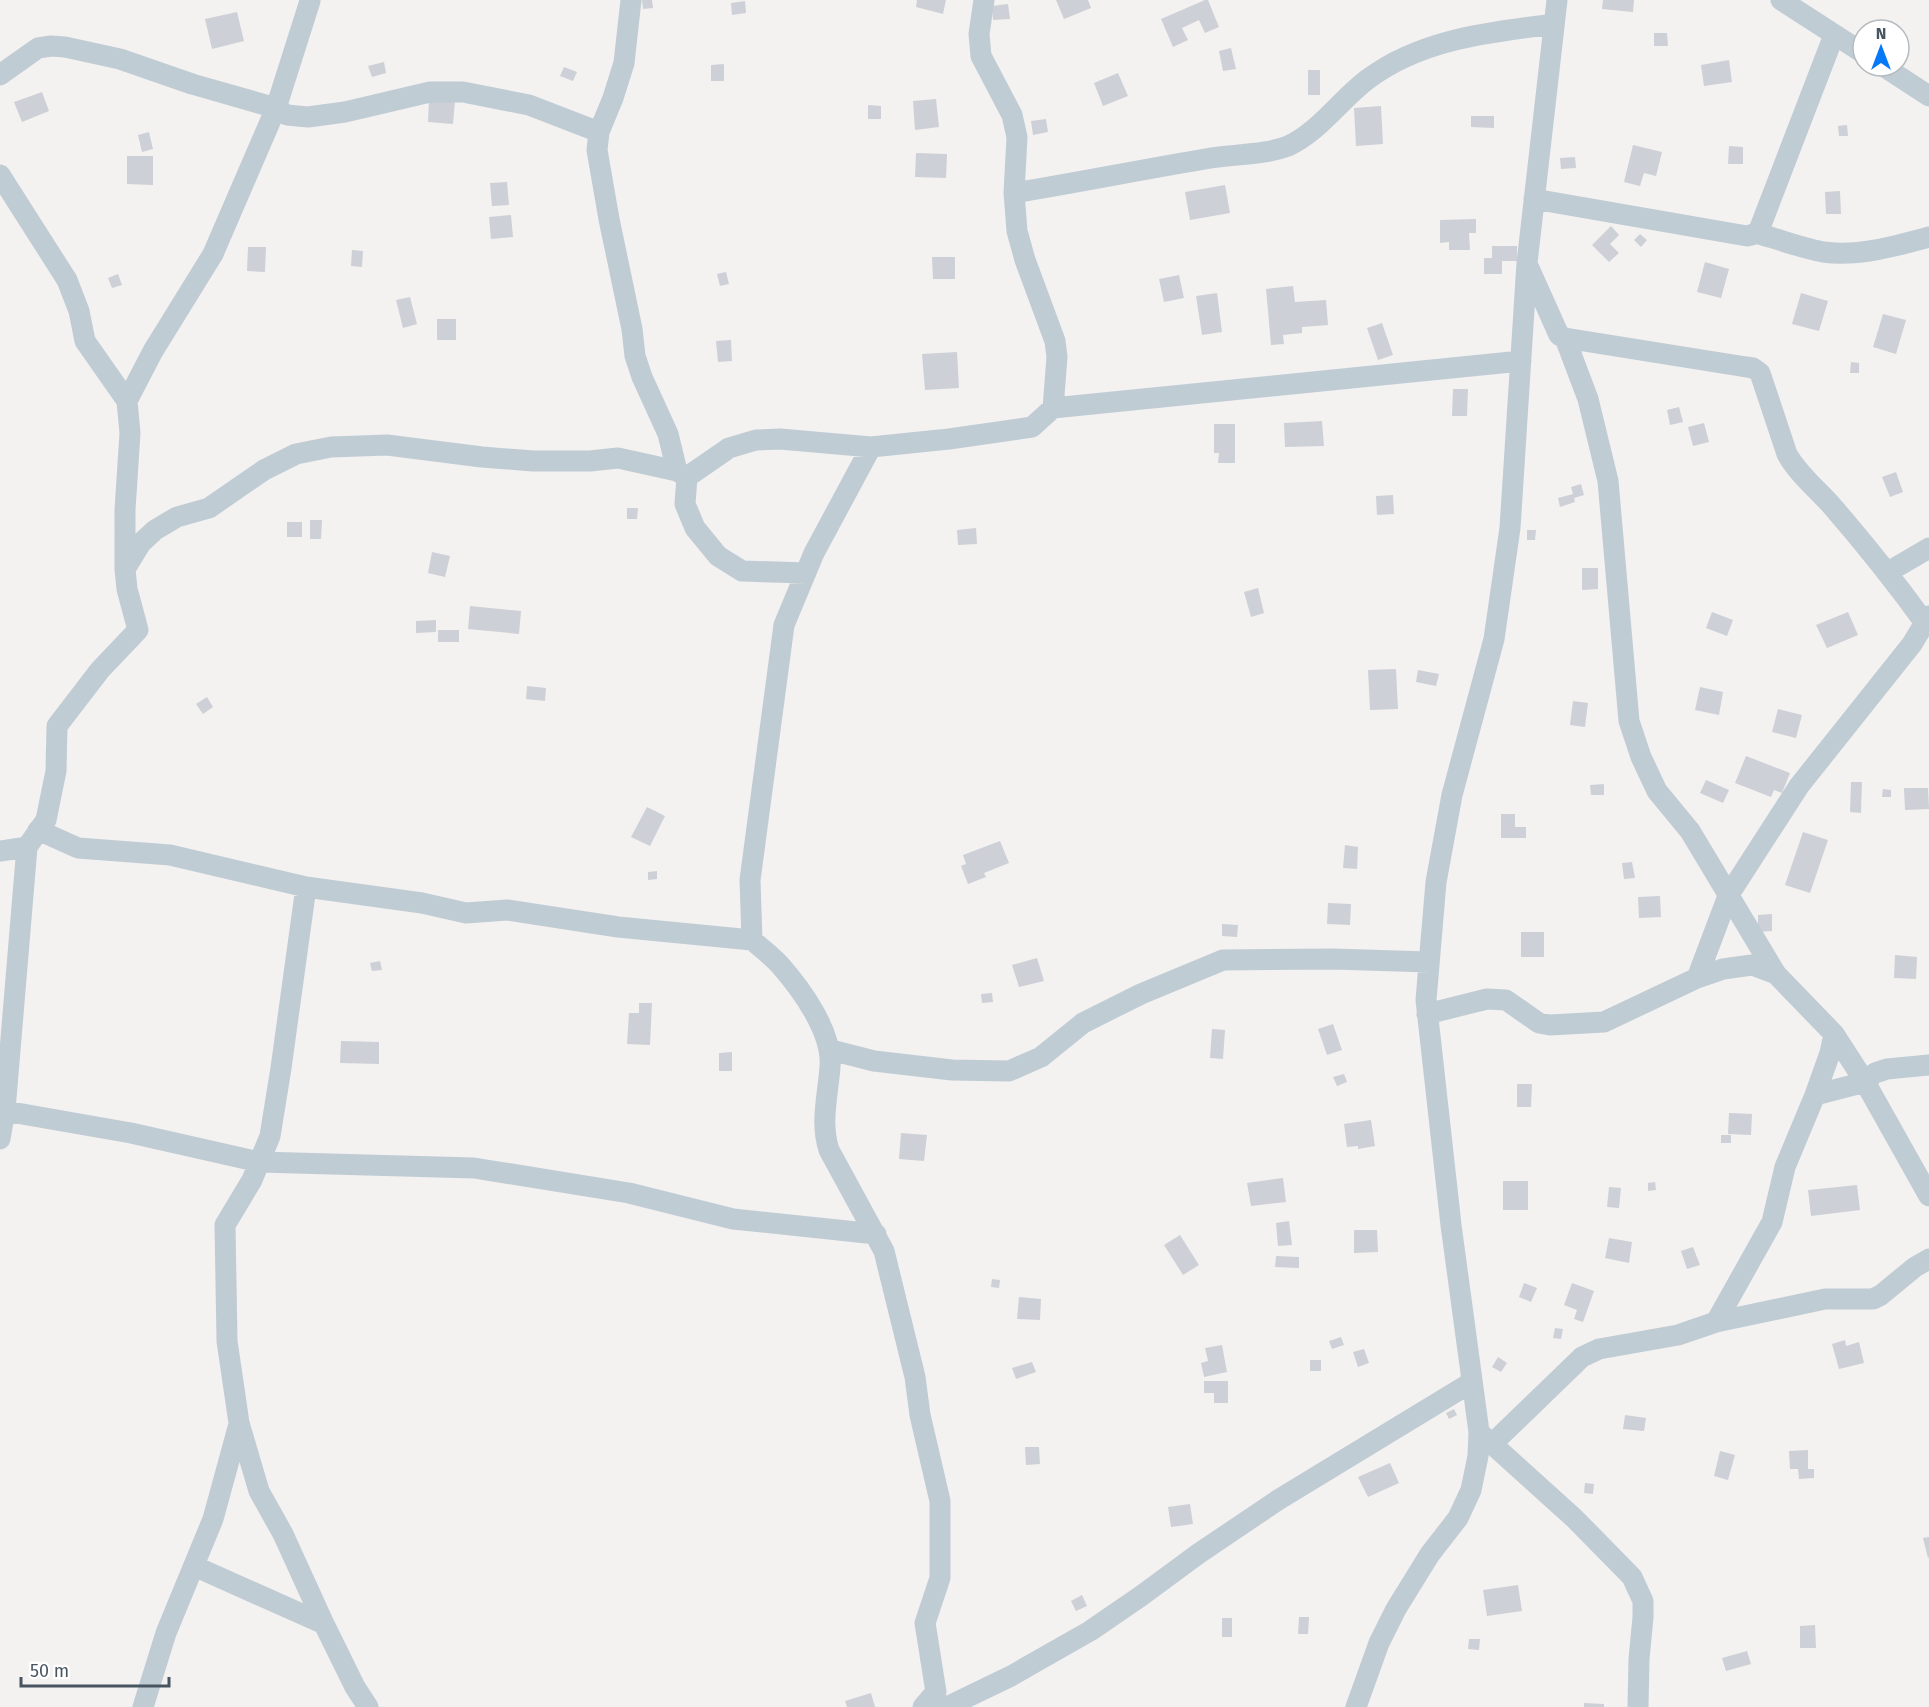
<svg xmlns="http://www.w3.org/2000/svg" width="1929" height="1707" viewBox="0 0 1929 1707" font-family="'Fira Sans',sans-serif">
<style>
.building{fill:#cdd0d6}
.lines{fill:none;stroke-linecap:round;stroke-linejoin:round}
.minor{stroke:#c0ccd4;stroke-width:21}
</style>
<rect width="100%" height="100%" fill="#f4f1f1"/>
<path class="building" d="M642 0H652L653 8 643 9Z
M917 0H946L943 14 916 7Z
M1056 0H1088L1091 8 1064 19Z
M1205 0H1208L1219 27 1205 33 1199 20 1182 28 1188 40 1173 47 1161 19Z
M1603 0H1634L1633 12 1602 9Z
M745 1 746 13 732 15 731 3Z
M1008 4 1010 19 993 20 992 6Z
M237 12 244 41 212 49 205 19Z
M1654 33H1667L1668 46H1654Z
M1231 48 1236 69 1223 71 1219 51Z
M1729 60 1732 82 1704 86 1701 65Z
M384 62 386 73 372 77 368 66Z
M724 64V81H711V65Z
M564 67 577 72 573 81 560 76Z
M1308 70H1320V95H1308Z
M1118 73 1128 96 1103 106 1094 83Z
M42 92 49 111 22 122 14 102Z
M429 99 455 101 453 124 428 122Z
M936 99 939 127 915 130 913 101Z
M868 105 881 106V119H868Z
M1381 106 1383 144 1356 146 1354 108Z
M1471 116H1494V128L1471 127Z
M1046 119 1048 132 1033 135 1031 121Z
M1847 125 1848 136H1839L1838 126Z
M149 132 153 149 142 152 138 135Z
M1633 145 1662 152 1656 176 1644 173 1640 186 1624 182Z
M1729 146 1743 147V164H1728Z
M916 153 947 154 946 178 915 177Z
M127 156H153V185L127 184Z
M1575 157 1576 168 1561 169 1560 158Z
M507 182 509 205 492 206 490 183Z
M1225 185 1230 213 1190 220 1185 192Z
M1840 191 1841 214H1826L1825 192Z
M511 215 513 237 491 239 489 217Z
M1476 219V233H1469L1470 250H1449V242L1440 243V220Z
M1611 226 1619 235 1610 244 1619 253 1609 262 1592 245Z
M1640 234 1647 240 1641 247 1634 240Z
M1492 246H1517V261H1502V274H1484V258H1492Z
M248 247H266L265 272 247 271Z
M352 250 363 251 362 267 351 266Z
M932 257H955V279H933Z
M1705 262 1729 269 1721 298 1697 292Z
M726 272 729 284 720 286 717 274Z
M118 274 122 285 112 288 108 278Z
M1179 275 1184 298 1164 302 1159 279Z
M1293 286 1295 302 1326 300 1328 325 1302 327V333L1283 335 1284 344 1271 345 1266 289Z
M1217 293 1222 332 1202 335 1196 296Z
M1801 293 1828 301 1819 331 1792 324Z
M410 297 417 324 403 328 396 300Z
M1883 314 1906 320 1896 354 1873 347Z
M437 319H456V340H437Z
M1382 323 1393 355 1378 360 1367 328Z
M731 340 732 361 718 362 716 341Z
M957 352 959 388 925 390 922 354Z
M1851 362 1859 363V373H1850Z
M1453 389H1468L1467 416H1452Z
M1679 407 1683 422 1670 425 1667 410Z
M1322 421 1324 446 1285 447 1284 423Z
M1704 423 1709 442 1693 446 1688 427Z
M1214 424H1235V463H1218L1219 453H1214Z
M1896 472 1903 492 1890 497 1882 477Z
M1581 484 1584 495 1574 498 1575 502 1560 507 1558 498 1573 494 1571 487Z
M1393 495 1394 514 1377 515 1376 496Z
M627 508H638L637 519H627Z
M310 520H322L321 539H310Z
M287 522H302V537H287Z
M976 528 977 544 958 545 957 530Z
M1527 530H1536L1535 540H1527Z
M432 552 450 556 445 577 428 573Z
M1582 568H1598V589L1582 590Z
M1258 588 1264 613 1251 617 1244 592Z
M470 606 521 611 519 634 468 629Z
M1712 612 1733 620 1727 636 1706 628Z
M1848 612 1858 635 1827 648 1816 625Z
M436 620V632L416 633V621Z
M438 630H459V642H438Z
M1396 669 1398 709 1370 710 1368 670Z
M1418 670 1439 674 1436 686 1416 682Z
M527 686 546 688 545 701 526 699Z
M1700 687 1723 692 1719 715 1695 710Z
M207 697 213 707 203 714 196 704Z
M1573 701 1588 703 1585 727 1570 725Z
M1778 709 1802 715 1796 738 1772 732Z
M1746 756 1790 773 1782 793 1774 790 1771 797 1735 783Z
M1706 780 1729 790 1723 803 1700 793Z
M1851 782H1862L1861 813 1850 812Z
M1604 784V795H1591L1590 785Z
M1904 788H1928L1929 809 1905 810Z
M1883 789 1891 790V797H1882Z
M647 807 665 816 650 846 631 837Z
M1501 814H1515V827H1526V838H1501Z
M1803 832 1828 840 1810 893 1785 885Z
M1000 841 1009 863 984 873 986 877 968 884 961 866 966 864 963 855Z
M1345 845 1358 847 1357 869 1343 868Z
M1632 862 1635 878 1624 879 1622 863Z
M657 871V879L648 880V872Z
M1660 896 1661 917 1639 918 1638 897Z
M1328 903 1351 904 1350 925 1327 924Z
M1772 914V931L1758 932V915Z
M1222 924 1238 925 1237 937 1222 936Z
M1521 932H1544V957H1521Z
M1895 955 1917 957 1916 979 1894 978Z
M1037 958 1044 981 1019 987 1012 965Z
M380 961 382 970 372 971 370 963Z
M992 993 993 1002 982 1003 981 994Z
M639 1003H652L650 1045 627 1044 629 1013H639Z
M1333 1024 1342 1050 1327 1055 1318 1029Z
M1212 1029 1225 1030 1223 1059 1210 1058Z
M341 1041 379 1042V1064L340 1063Z
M732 1052V1071H719V1053Z
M1344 1074 1347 1082 1337 1086 1333 1077Z
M1517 1084H1532L1531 1107H1517Z
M1729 1113 1752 1114 1751 1135 1728 1134Z
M1371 1120 1375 1146 1358 1149V1146L1347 1147 1344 1124Z
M901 1133 927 1135 924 1161 899 1159Z
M1721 1135H1731V1143H1721Z
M1283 1178 1286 1202 1251 1206 1247 1183Z
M1503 1181H1528V1210H1503Z
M1655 1182 1656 1190 1648 1191V1183Z
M1857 1185 1860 1210 1811 1216 1808 1190Z
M1609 1187 1621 1188 1619 1208 1607 1207Z
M1289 1221 1292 1245 1278 1246 1276 1223Z
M1354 1230H1377L1378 1252 1354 1253Z
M1180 1235 1199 1265 1183 1275 1164 1245Z
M1609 1238 1632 1242 1629 1263 1605 1258Z
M1693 1247 1700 1265 1687 1269 1681 1251Z
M1276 1256 1299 1257V1268L1275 1267Z
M992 1279 1000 1280 999 1288 991 1287Z
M1524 1283 1537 1288 1531 1302 1519 1297Z
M1572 1283 1594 1291 1583 1322 1574 1319 1577 1310 1564 1305Z
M1019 1297 1041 1299 1040 1320 1017 1319Z
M1555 1328 1563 1329 1561 1339 1553 1338Z
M1341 1337 1344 1345 1332 1349 1329 1341Z
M1845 1340 1846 1346 1859 1342 1864 1363 1839 1369 1832 1344Z
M1222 1345 1227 1372 1204 1377 1201 1363 1208 1361 1205 1348Z
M1364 1349 1369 1363 1358 1367 1353 1352Z
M1498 1357 1507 1363 1501 1372 1492 1367Z
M1310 1360H1321V1371H1310Z
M1032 1362 1036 1372 1016 1379 1012 1368Z
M1204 1381H1228V1403H1214V1393H1204Z
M1454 1409 1457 1415 1449 1419 1446 1413Z
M1625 1415 1646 1418 1644 1431 1623 1429Z
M1025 1447H1039L1040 1464 1026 1465Z
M1808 1450V1469H1814V1478L1799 1479 1798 1469H1790L1789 1451Z
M1720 1451 1735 1455 1728 1480 1714 1476Z
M1390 1463 1399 1483 1368 1497 1358 1477Z
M1585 1483 1594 1484 1593 1494 1584 1493Z
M1190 1504 1193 1524 1171 1527 1168 1507Z
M1929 1537V1557L1928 1558 1923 1538Z
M1518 1585 1522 1611 1487 1616 1483 1590Z
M1082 1595 1087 1606 1076 1611 1071 1601Z
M1299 1617H1309L1308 1634H1298Z
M1222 1618H1232V1637H1222Z
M1815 1625 1816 1648H1800V1626Z
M1469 1639H1480L1479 1650 1468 1649Z
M1747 1651 1751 1664 1726 1671 1722 1658Z
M871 1693 875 1707H847L845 1701Z
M1584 1703 1604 1704V1707H1584Z"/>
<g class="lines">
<path class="minor" d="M631 0 624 63 613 98 599 132 597 150 609 219 632 329 635 356 642 377 668 434 677 471
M984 0 979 34 981 56 1012 115 1017 137 1014 193 1017 231 1025 260 1055 341 1057 357 1053 408
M1781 0 1863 53
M1883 66 1929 96
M0 75 38 48 51 46 65 47 120 59 192 84 276 108 287 115 308 117 345 112 430 92H463L529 105 599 132
M0 175 67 280 79 311 85 341 127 401 130 433 125 510V569L127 589 138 630 100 670 57 726 56 771 46 820 27 847 0 851
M1014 193C1080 182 1145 169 1211 158 1236 154 1265 155 1288 146 1318 133 1342 98 1368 79 1421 39 1490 32 1554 24
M1534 199 1747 236 1752 235 1759 230 1834 35
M1756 233C1778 239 1801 248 1823 252 1858 257 1896 246 1929 237
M1528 266 1559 335 1565 338 1740 366 1753 368 1760 373 1787 454C1798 474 1817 489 1832 506 1865 544 1896 583 1925 623
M1565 338 1588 399 1608 481 1629 721 1641 757 1657 791 1690 831 1776 974
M127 401 153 351 213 254 276 108 310 1
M871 447 814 553 784 625 750 880 752 940C761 948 772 956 780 965 802 990 833 1033 830 1067 828 1095 820 1123 829 1150L884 1251 915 1377 920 1415 940 1501V1578L925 1623 936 1692 923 1707
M687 477 685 504 695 528 718 556 742 571 806 573
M125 569 141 543 155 530 177 517 209 508 264 470 296 454 331 447 387 445 482 457 533 461H590L618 458 677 471 687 477 729 448 756 440 780 439 871 447 949 439 1032 427 1053 408 1521 361
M1888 572 1929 548
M38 830 78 848 170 855 306 887 281 1068 270 1136 252 1180 225 1225 227 1341 239 1423 259 1491 283 1534 324 1624 355 1687 368 1707
M306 887 422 903 466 913 507 910 618 927 752 940
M1697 978 1728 896 1799 786 1912 644 1929 616
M1427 1014 1487 999 1506 1000 1539 1023 1550 1025 1604 1022 1697 978 1723 969 1752 965 1776 974 1834 1034 1865 1082 1929 1196
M831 1050 874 1061 952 1070 1009 1071 1041 1057 1083 1023 1141 994 1223 960 1333 959 1429 962
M1815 1095 1865 1082 1875 1073 1887 1069 1929 1065
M0 1110 131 1133 259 1162 474 1168 629 1193 733 1219 876 1234
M0 1139 5 1110 27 847
M1716 1322 1825 1299H1873L1881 1295 1915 1267 1929 1259
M1482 1435 1574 1518 1632 1577 1643 1601V1617L1639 1659 1638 1707
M1493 1443 1582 1357 1599 1349 1678 1335 1716 1322 1772 1222 1785 1167 1815 1095 1830 1053 1834 1034
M194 1566 324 1624
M143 1707 166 1633 213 1519 239 1424
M947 1707 1011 1676 1090 1631 1141 1596 1198 1554 1278 1500 1472 1382
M1356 1707 1379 1643 1396 1609 1430 1554 1458 1518 1471 1490 1478 1456 1479 1432 1451 1225 1426 1000 1436 882 1452 795 1494 639 1510 528 1527 263 1557 0"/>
</g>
<g transform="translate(1881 48)"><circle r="28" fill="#ffffff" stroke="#b5bbc0" stroke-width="1.5"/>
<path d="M0-4.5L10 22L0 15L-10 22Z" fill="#0679f9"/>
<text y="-9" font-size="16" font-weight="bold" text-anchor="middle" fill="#475561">N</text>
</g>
<path d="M21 1677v9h148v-9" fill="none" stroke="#475561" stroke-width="3"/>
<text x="30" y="1677" font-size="18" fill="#475561" stroke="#ffffff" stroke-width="4.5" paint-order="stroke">50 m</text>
</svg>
